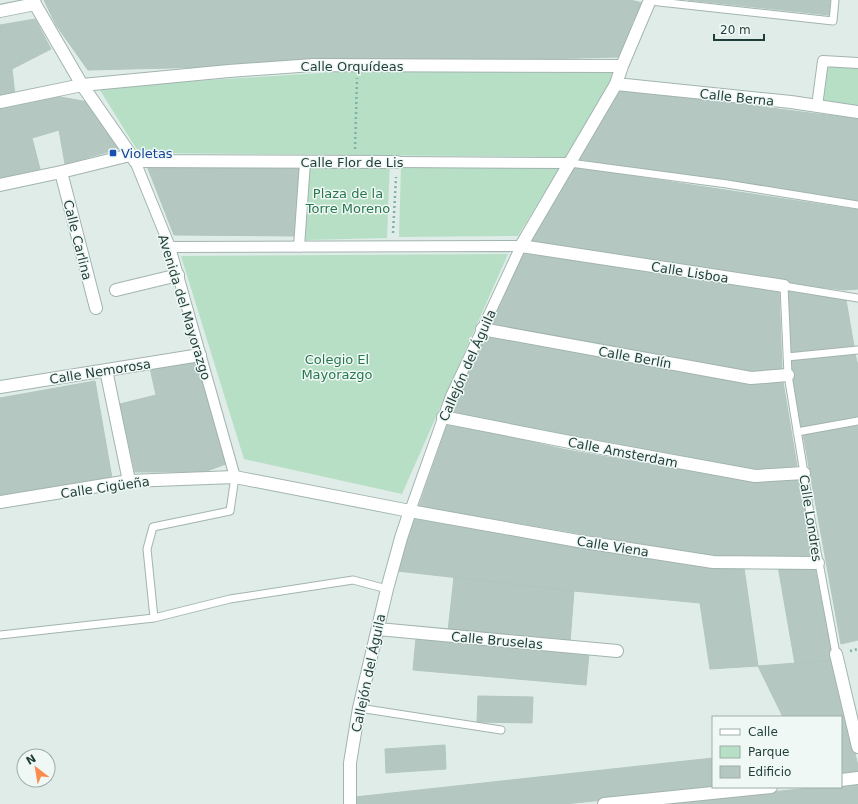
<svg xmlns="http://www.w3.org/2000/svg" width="858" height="804" viewBox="0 0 858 804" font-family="'DejaVu Sans',sans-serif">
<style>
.green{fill:#b7dfc6}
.building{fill:#b5c7c1;stroke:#b2c6c0}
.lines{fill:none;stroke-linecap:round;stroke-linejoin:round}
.service-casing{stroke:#a2b4b0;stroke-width:9}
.pedestrian-casing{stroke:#a2b4b0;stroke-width:12}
.minor-casing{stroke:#a2b4b0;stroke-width:14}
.path{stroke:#7eb2a7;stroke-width:2.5;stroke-dasharray:2 3;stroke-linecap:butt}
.service{stroke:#fff;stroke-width:7}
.pedestrian{stroke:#fff;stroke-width:10}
.minor{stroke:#fff;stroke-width:12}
.transit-dot{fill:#1a4fb4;stroke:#f0f8f5;stroke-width:1.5}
.labels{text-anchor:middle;stroke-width:3;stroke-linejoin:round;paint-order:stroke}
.street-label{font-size:13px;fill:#1f3d38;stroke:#f0f8f5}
.transit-label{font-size:13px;fill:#164399;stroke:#f0f8f5;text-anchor:start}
.park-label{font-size:13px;fill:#27774e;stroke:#f0f8f5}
</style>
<rect width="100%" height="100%" fill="#e0ece8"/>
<path class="green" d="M823 61 858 63V112L817 106Z
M351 71 615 73 567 157 139 153 98 87Z
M390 161 387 238 305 240 310 162Z
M401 166 560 167 518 236 399 237Z
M508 254 402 494 244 459 181 256Z"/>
<path class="building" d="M44 0H630L643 3 632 23 620 57 88 70 56 25Z
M688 0H830L829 15Z
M35 19 51 49 12 69 15 96 0 98V25Z
M618 89 858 119V201L577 159Z
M55 96 88 102 118 149 65 164 59 130 32 138 40 169 0 178V108Z
M147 166H299L296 236 174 235Z
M572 167 858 210V289L845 290 819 287 530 242Z
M524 251 779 290 782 370 749 372 490 325Z
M788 290 846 300 854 346 790 352Z
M485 334 750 384 783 382 797 466 753 470 452 413Z
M855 354 858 366V418L800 428 790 359Z
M196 360 226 464 204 472H135L120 404 156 395 150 368Z
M95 381 112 478 0 495V398Z
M448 423 567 450 752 482 800 478 814 558 712 556 419 506Z
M858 424V640L841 644 803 434Z
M414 518 744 568 758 666 710 669 700 603 574 591 397 571Z
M778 566 815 568 833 660 795 664Z
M454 577 574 591 570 642 448 631Z
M416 638 589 653 586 685 413 670Z
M833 660 858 766V774L841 776V717H783L758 666Z
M478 696 533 697 532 723 477 722Z
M445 745 446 769 386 773 385 749Z
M713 758V787H731L564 804H355V797Z
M858 783V804H653L820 787H841V785Z"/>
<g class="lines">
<defs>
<path id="service" d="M650 1 833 21 835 0
M570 163 727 184 858 205
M787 357 858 350
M797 432 858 421
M154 618 147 549 153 527 230 511 235 477
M0 635 154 618 230 599 353 580 387 589
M836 654 810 514 804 473 788 375 784 286 858 298
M359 708 501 730"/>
<path id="pedestrian" d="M817 106 823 61 858 63
M135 161 170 247 235 477
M397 162 570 163
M170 247 521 246 451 396 410 511
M299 247 305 162"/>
<path id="minor" d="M34 0 35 4 82 85 135 161 397 162
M650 0 622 66 616 84 521 246 784 286
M0 11 35 4
M616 84 791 102 858 112
M0 102 82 85 229 71 313 65 622 66
M61 172 96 308
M0 185 61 172 130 155
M116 290 178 275
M482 329 751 378 788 375
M106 370 129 481
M0 387 200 355
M443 417 580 444 755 476 804 473
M0 502 129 481 235 477 410 511 578 541 713 562 818 563
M378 629 617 651
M836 654 858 747
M841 780 858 778
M350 804V763L359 708 387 589 401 538 410 511
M604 804 771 787"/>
</defs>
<use href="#service" class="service-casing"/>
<use href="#pedestrian" class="pedestrian-casing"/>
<use href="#minor" class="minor-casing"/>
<path class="path" d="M355 149 357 78
M393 233 396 177
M850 651 858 649"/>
<use href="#service" class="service"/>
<use href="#pedestrian" class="pedestrian"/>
<use href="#minor" class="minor"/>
</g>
<rect class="transit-dot" x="109" y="149" width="8" height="8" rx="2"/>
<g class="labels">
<g class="street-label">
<text x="352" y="71">Calle Orquídeas</text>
<text transform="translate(737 97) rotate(6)" y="5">Calle Berna</text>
<text x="352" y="167">Calle Flor de Lis</text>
<text transform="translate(78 240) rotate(76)" y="5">Calle Carlina</text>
<text transform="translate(690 272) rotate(9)" y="5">Calle Lisboa</text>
<text transform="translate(185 307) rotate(73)" y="5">Avenida del Mayorazgo</text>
<text transform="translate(635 357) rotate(10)" y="5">Calle Berlín</text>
<text transform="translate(467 365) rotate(-66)" y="5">Callejón del Águila</text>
<text transform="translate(100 371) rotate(-9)" y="5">Calle Nemorosa</text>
<text transform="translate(623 452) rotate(11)" y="5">Calle Amsterdam</text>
<text transform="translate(105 487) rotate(-8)" y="5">Calle Cigüeña</text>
<text transform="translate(811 518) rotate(81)" y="5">Calle Londres</text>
<text transform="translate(613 546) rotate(9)" y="5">Calle Viena</text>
<text transform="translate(497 640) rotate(5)" y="5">Calle Bruselas</text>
<text transform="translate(368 673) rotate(-78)" y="5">Callejón del Águila</text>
</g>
<g class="transit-label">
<text x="121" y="158">Violetas</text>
</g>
<g class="park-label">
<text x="348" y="198">Plaza de la<tspan x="348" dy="15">Torre Moreno</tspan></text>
<text x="337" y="364">Colegio El<tspan x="337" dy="15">Mayorazgo</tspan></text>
</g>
</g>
<rect x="712" y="716" width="130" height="72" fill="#f0f8f5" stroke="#9cada9"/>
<rect x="720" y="729" width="20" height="6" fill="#ffffff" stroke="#9cada9"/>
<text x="748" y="736" font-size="12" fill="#1f3d38">Calle</text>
<rect x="720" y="746" width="20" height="12" fill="#b7dfc6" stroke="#9cada9"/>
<text x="748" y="756" font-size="12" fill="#1f3d38">Parque</text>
<rect x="720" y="766" width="20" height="12" fill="#b5c7c1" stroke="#9cada9"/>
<text x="748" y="776" font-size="12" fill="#1f3d38">Edificio</text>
<g transform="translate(36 768) rotate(329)"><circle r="19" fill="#f0f8f5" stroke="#9cada9"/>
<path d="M0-3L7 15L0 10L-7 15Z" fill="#fb8c4e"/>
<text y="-6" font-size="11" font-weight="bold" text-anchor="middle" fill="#1f3d38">N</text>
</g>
<path d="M714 34v6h50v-6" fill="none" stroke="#1f3d38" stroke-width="2"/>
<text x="720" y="34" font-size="12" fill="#1f3d38" stroke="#f0f8f5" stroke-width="3" paint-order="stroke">20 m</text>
</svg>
